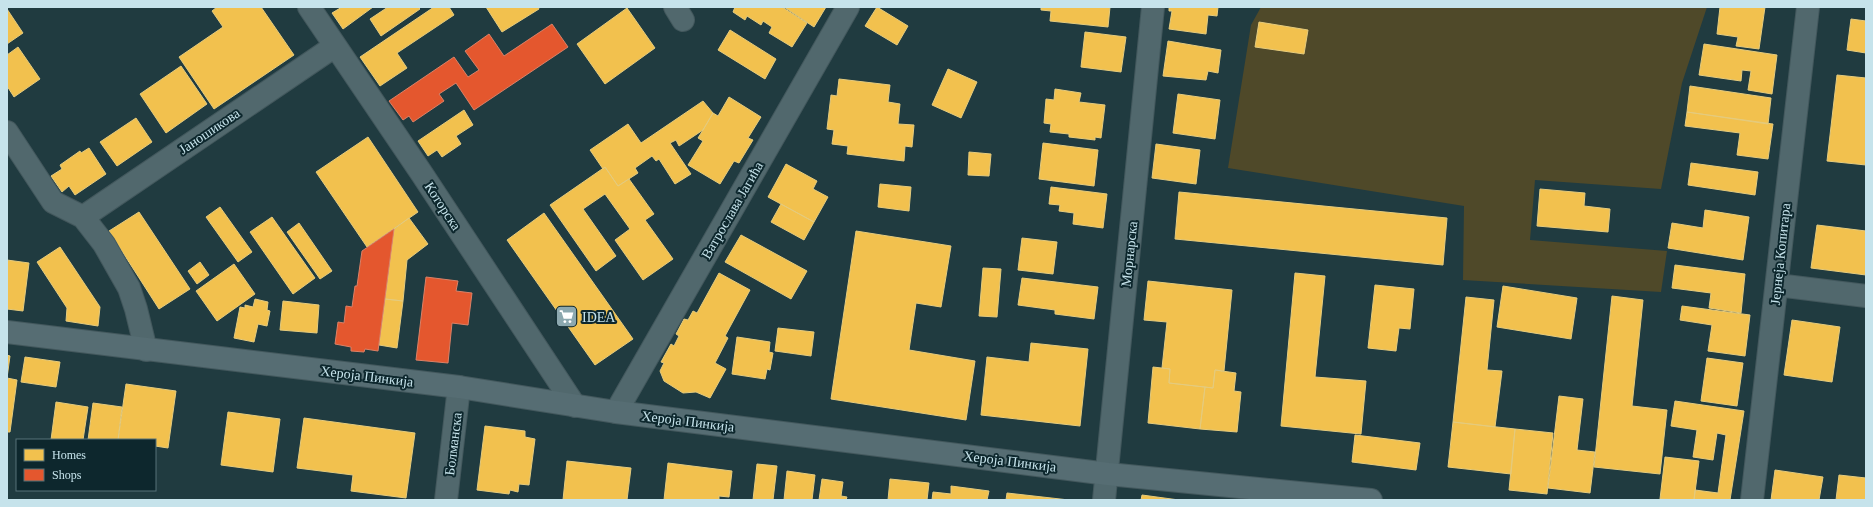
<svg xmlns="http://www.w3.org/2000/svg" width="1873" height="507" viewBox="0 0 1873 507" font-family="'Times New Roman',serif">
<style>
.green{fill:#4f4929}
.homes{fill:#f2c14e;stroke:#e5cb7d}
.shops{fill:#e4572e;stroke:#db8167}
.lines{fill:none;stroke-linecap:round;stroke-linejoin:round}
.street-casing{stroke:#43585d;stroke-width:24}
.secondary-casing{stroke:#43585d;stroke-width:24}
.street{stroke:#51686d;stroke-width:22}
.secondary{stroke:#566d73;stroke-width:22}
.labels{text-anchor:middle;stroke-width:4;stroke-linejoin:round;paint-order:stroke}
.street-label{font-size:14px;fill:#c6e3eb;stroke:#0d272d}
.poi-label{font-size:14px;fill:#c6e3eb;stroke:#0d272d;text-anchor:start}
</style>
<rect width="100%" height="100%" fill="#203b40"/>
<path class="green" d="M1261 7H1707L1682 83 1661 189 1535 180 1530 240 1667 251 1661 292 1463 280 1464 206 1228 168 1251 25Z"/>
<path class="homes" d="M217 7H261L294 55 214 109 179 57 223 27 212 11Z
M342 7H373L343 29 332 13Z
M388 7H418L420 9 381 36 370 19Z
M434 7H449L454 15 397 53 407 68 380 86 360 57Z
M486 7H538L539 9 502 32Z
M735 7H782L807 23 792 47 769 33 772 27 763 21 761 25 747 16 745 20 733 12Z
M784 7H826L814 27Z
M877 7 908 26 897 45 865 26Z
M1041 7H1110L1108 27 1050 21 1051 11 1041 10Z
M1169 7H1218L1217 16 1208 15 1206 34 1169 29 1172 11H1169Z
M1720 7H1765L1759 49 1736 46 1738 37 1717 34Z
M627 8 655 48 605 84 577 44Z
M7 9 23 33 7 44Z
M1851 19 1866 21V53L1847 50Z
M1259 22 1308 30 1304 54 1255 47Z
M730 30 776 59 765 79 718 50Z
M1085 32 1126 37 1121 72 1081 67Z
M1168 41 1221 50 1218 73 1208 71 1206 80 1163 76Z
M1704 44 1777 55 1772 94 1748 90 1751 71 1742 70 1741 81 1699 75Z
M18 47 40 79 14 97 7 86V55Z
M181 66 207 104 166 133 140 94Z
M948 69 977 82 961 118 932 105Z
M1837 75 1866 78V165L1827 161Z
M839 79 890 85 888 102 900 104 898 124 914 125 912 147 905 146 904 161 847 154 848 146 832 144 834 130 827 129 831 95 837 96Z
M1690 86 1771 98 1768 124 1687 112Z
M1055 89 1081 93 1079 102 1105 105 1101 138 1095 137V140L1069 137V134L1050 132 1051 124 1044 123 1046 99 1054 100Z
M1178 94 1220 100 1215 139 1173 133Z
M729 97 761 117 748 138 753 140 739 163 734 161 720 184 688 165 703 141 698 138 703 130 713 113 718 116Z
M703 101 713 113 703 130 679 146 676 140 670 143 691 174 675 184 659 159 656 161 652 156 635 168 638 173 618 186 605 167 603 169 590 150 628 124 641 143Z
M464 110 473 125 456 136 461 144 442 157 437 150 428 156 418 141Z
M1687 112 1773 124 1768 159 1737 155 1740 133 1685 126Z
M136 118 152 142 117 166 100 142Z
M368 137 418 212 367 247 316 172Z
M1043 143 1098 150 1094 186 1039 179Z
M1156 144 1200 150 1196 184 1152 178Z
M89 148 106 174 75 195 69 186 62 192 51 176 62 169 60 165 80 151 81 153Z
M969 152 991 154 989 176 968 175Z
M1691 163 1758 172 1755 195 1688 185Z
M786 164 817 181 813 189 828 197 814 222 768 197Z
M605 167 618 186 629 179 654 214 645 220 673 259 643 280 615 240 630 229 605 194 583 209 616 256 596 271 550 205Z
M880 184 911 187 909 211 878 207Z
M1051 187 1107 194 1103 228 1073 224 1074 213 1059 211 1060 205 1049 204Z
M1540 189 1585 193 1584 206 1610 209 1608 232 1537 226Z
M1179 192 1447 218 1443 265 1175 239Z
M781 204 814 222 804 240 771 222Z
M220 207 252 252 238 262 206 217Z
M1705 210 1749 217 1743 260 1668 248 1672 223 1703 228Z
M139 212 190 289 159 309 109 231Z
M544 213 633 339 595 365 507 240Z
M272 217 315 278 293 294 250 232Z
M409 218 428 244 407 260 403 301 385 299 394 229Z
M299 223 332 271 320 279 287 232Z
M1817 225 1866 231V275L1811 268Z
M856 231 951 246 941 307 916 303 909 350 975 361 966 420 831 399Z
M741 235 807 271 791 299 725 262Z
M1022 238 1057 242 1053 274 1018 270Z
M60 247 100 307 98 326 66 321 67 308 37 262Z
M7 260 29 263 23 311 7 309Z
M200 262 209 275 197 284 188 271Z
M234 264 255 294 217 321 196 291Z
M1675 265 1745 274 1741 313 1709 308 1711 293 1672 288Z
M983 268 1001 269 997 317 979 316Z
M719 273 750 290 725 336 728 338 715 363 726 369 710 398 696 392 683 393 664 381 660 371 664 363 661 362 671 344 674 346 679 336 676 334 684 319 688 320 693 311 697 313Z
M1295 273 1325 276 1315 377 1366 381 1361 434 1281 426Z
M1022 278 1098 287 1094 319 1055 314V310L1018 305Z
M1148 281 1232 290 1224 371 1215 370 1213 388 1169 383 1170 369 1162 368 1167 322 1144 320Z
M1375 285 1414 289 1410 329 1399 328 1396 351 1368 348Z
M1503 286 1577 298 1571 339 1497 327Z
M1612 296 1643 300 1632 406 1667 410 1660 474 1594 467Z
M1466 297 1494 300 1487 370 1502 371 1495 427 1453 422Z
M255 299 268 302 267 310 270 311 267 326 258 324 254 342 234 338 240 307 245 308V305L253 307Z
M385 299 403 301 397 348 379 345Z
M283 301 319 305 317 333 280 330Z
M1682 306 1750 315 1745 356 1708 351 1712 325 1680 320Z
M1792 320 1840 327 1832 382 1784 375Z
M778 328 814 332 811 356 775 351Z
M737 337 770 342 769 352 773 353 770 370 767 369 765 379 732 374Z
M1031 343 1088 349 1080 426 981 415 987 357 1029 362Z
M7 355 10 356 7 378 17 380 10 432H7Z
M25 357 60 362 56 387 21 382Z
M1707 358 1743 363 1737 406 1701 401Z
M1153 367 1170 369 1169 383 1205 387 1200 429 1148 423Z
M1215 370 1236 373 1234 391 1241 392 1237 432 1200 429 1205 387 1213 388Z
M126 384 176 391 168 448 155 446V440H118Z
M1559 396 1583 399 1577 450 1595 452 1590 493 1548 488Z
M1675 401 1744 411 1730 500H1694L1695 490 1718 493 1726 435 1717 433 1713 460 1693 457 1697 430 1671 426Z
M56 402 88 407 83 440H51Z
M93 403 122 407 118 440H88Z
M228 412 280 419 273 472 221 465Z
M304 418 415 433 406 498 351 491 353 475 297 468Z
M1453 422 1515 429 1511 474 1448 467Z
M485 426 525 431V437L535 439 529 485 519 484 518 492 510 490 509 494 477 490Z
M1515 429 1553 433 1547 494 1509 490Z
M1355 435 1420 443 1416 470 1352 462Z
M1665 457 1699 461 1694 500 1660 499Z
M567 461 631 468 627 500H563Z
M668 463 732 471 729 497 719 496V500H664Z
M757 464 777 466 773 500H753Z
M1775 470 1823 477 1819 500H1771Z
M787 471 815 475 812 500H784Z
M1839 475 1866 478V500H1836Z
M822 479 843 482 841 496 847 497 846 500H819Z
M890 479 929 483 927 500H888Z
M951 486 989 491 987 500H932L933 492 951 494Z
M1007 493 1069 500H1006Z
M1142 495 1179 500H1141Z"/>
<path class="shops" d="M552 24 568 47 474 110 456 83 439 94 444 101 413 122 409 116 403 120 389 101 454 57 468 77 479 70 465 51 489 34 504 56Z
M394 229 378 351 365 349 364 352 351 351V347L335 344 338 322 344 323 346 306 352 307 355 286H357L362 251Z
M426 277 458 281 456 291 472 293 468 325 452 323 448 363 416 360Z"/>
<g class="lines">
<defs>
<path id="street" d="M309 7 422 174 575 406
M675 7 683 20
M7 132 53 202 83 217 104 244 129 288 136 309 146 350
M83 217 335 46
M1777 285 1866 296
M616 412 848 7
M446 500 459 387
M1104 500 1153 7
M1752 500 1808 7"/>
<path id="secondary" d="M7 332 459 387 616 412 1108 474 1371 500"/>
</defs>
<use href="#street" class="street-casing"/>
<use href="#secondary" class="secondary-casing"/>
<use href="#street" class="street"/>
<use href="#secondary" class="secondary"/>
</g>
<defs>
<symbol id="supermarket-square" viewBox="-11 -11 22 22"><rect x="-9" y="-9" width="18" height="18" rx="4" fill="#8ca8af" stroke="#0d272d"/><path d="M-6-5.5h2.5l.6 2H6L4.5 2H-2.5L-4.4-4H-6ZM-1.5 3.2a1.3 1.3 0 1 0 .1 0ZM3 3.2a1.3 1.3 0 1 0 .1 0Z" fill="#fff"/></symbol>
</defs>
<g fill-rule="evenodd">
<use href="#supermarket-square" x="554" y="304" width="25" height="25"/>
</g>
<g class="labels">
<g class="street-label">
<text transform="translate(209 131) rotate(-34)" y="5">Јаношикова</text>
<text transform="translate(443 206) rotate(57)" y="5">Которска</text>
<text transform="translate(732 210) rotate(-60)" y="5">Ватрослава Јагића</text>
<text transform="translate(1129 254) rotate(-84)" y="5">Морнарска</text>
<text transform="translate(1780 254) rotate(-84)" y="5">Јернеја Копитара</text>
<text transform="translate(367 376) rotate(7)" y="5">Хероја Пинкија</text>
<text transform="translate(688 421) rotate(7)" y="5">Хероја Пинкија</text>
<text transform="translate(453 444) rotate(-83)" y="5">Болманска</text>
<text transform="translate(1010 461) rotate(7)" y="5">Хероја Пинкија</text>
</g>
<g class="poi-label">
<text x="582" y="322">IDEA</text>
</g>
</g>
<rect width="1873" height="507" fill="none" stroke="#c6e3eb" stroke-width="16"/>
<rect x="16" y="439" width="140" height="52" fill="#0d272d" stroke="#577279"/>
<rect x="24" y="449" width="20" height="12" fill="#f2c14e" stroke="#577279"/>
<text x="52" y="459" font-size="12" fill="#c6e3eb">Homes</text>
<rect x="24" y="469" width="20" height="12" fill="#e4572e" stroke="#577279"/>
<text x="52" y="479" font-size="12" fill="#c6e3eb">Shops</text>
</svg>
